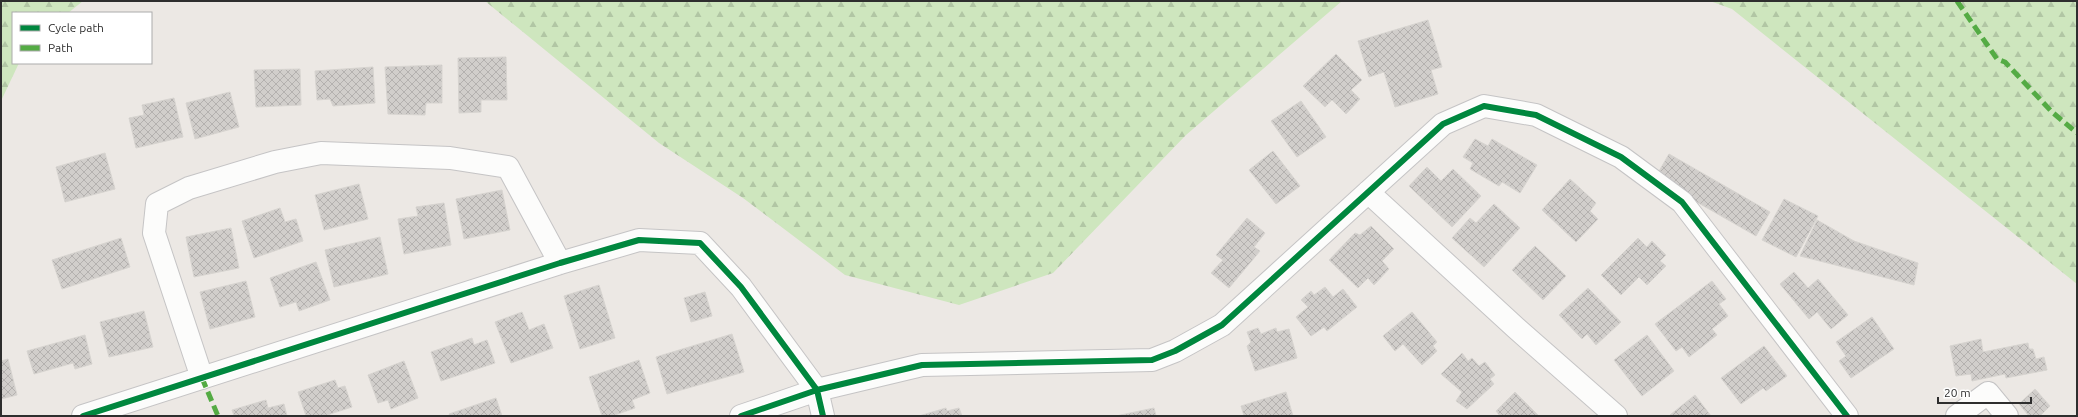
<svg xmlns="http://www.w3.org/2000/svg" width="2078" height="417" viewBox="0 0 2078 417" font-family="Ubuntu,sans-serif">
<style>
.forest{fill:url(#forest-firs)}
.building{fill:url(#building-cross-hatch);stroke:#d7d4d0}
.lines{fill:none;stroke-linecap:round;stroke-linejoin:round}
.minor-casing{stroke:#c5c4c5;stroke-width:24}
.minor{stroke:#fcfcfb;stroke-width:22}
.quiet{stroke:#54ab44;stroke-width:5;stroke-dasharray:10 5;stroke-linecap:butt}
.cycleway-casing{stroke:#fff;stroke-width:8}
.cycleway{stroke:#00873e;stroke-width:6}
</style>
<defs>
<pattern id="forest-firs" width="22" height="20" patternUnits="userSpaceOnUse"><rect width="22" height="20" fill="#cee6be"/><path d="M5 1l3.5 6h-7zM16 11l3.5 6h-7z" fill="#b1c6a4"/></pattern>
<pattern id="building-cross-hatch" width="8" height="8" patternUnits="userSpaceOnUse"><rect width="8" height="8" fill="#d1cecb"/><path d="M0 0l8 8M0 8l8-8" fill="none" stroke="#b4b1af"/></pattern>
</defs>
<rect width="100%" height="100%" fill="#ece8e4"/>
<path class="forest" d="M1 1H83L68 13H13V63H19L1 101Z
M485 1H1342L1186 135 1053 273 959 305 845 275 743 198 659 143Z
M1710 1H2077V284L1732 9Z"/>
<path class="building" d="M1428 20 1442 67 1431 70 1438 94 1395 107 1384 72 1369 77 1358 41Z
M1336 54 1362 80 1351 90 1360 99 1346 114 1332 100 1325 107 1303 86Z
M506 57 507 100H481V112L459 113 458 58Z
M442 65V103H426L425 115 388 114 385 67Z
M373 67 375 103 333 106 330 99 317 100 315 71Z
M300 69 301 105 256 107 254 70Z
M230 92 239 127 195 139 186 103Z
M174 98 183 137 136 148 129 118 144 115 142 105Z
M1301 101 1326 137 1297 157 1271 121Z
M1475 139 1488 146 1492 139 1537 165 1520 193 1502 182 1499 186 1470 169 1473 163 1463 157Z
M1273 151 1300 186 1276 204 1249 170Z
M105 153 115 189 65 202 56 167Z
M1669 154 1770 212 1756 236 1655 178Z
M1427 167 1441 181 1453 169 1481 196 1452 227 1409 186Z
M1570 179 1596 203 1590 211 1598 219 1576 242 1542 210Z
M359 184 368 219 324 230 315 195Z
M502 190 510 230 464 239 456 199Z
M1784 199 1818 216 1796 257 1762 240Z
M444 203 451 245 404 254 398 219 418 216 416 207Z
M1494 204 1520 228 1484 267 1452 238 1470 218 1476 223Z
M280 208 285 222 296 219 303 241 254 258 242 221Z
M1247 218 1265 233 1254 247 1260 251 1229 288 1211 273 1223 260 1216 255Z
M1817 220 1854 241 1918 263 1914 285 1800 256Z
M1371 226 1394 249 1382 261 1389 269 1374 285 1368 278 1358 288 1329 260 1355 233 1360 235Z
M231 228 239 268 194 277 186 237Z
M380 237 388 274 334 287 325 250Z
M121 238 130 267 62 289 52 260Z
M1638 238 1647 247 1652 241 1666 255 1660 261 1666 266 1647 285 1639 277 1621 295 1601 275Z
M1535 246 1566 276 1543 300 1512 270Z
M316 262 330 300 299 311 296 302 280 307 270 278Z
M1794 272 1808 288 1818 279 1848 315 1831 329 1817 312 1809 319 1780 284Z
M246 281 255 317 210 329 200 292Z
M1712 281 1726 299 1719 304 1728 316 1712 329 1717 335 1689 357 1682 347 1676 351 1655 324Z
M599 285 615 338 580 349 564 296Z
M1325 287 1333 297 1343 289 1357 307 1327 331 1324 327 1311 336 1296 317 1308 307 1301 300 1311 291 1314 295Z
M1588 288 1621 322 1596 345 1587 334 1582 339 1559 315Z
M705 292 712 316 691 322 684 298Z
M144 311 153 347 109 357 100 322Z
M522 312 529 330 544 324 553 348 511 363 495 322Z
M1412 312 1437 342 1433 346 1437 351 1422 365 1403 344 1395 351 1383 336Z
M1872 317 1894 349 1851 378 1839 361 1846 356 1836 342Z
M1258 328 1261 334 1276 328 1277 332 1289 329 1297 358 1255 371 1247 346 1251 342 1247 332Z
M732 334 744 372 667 394 656 357Z
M85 335 92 364 75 369 73 363 34 374 27 351Z
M1647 335 1674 371 1642 396 1614 360Z
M472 338 474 345 487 340 495 363 441 381 431 352Z
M1981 339 1983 352 2028 343 2029 349H2033L2036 359 2044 357 2047 370 2006 378 2005 374 1972 381 1971 374 1956 376 1950 346Z
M1764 346 1787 376 1766 391 1763 388 1741 404 1721 378Z
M1462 353 1468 361 1472 358 1479 366 1485 362 1495 375 1490 379 1494 384 1467 409 1456 401 1462 392 1441 374Z
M8 359 17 395 1 399V361Z
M639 360 650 393 632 400 635 408 612 416H602L589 377Z
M404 361 418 398 391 409 388 400 378 403 368 375Z
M335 380 338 388 345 386 352 407 324 416H306L298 392Z
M2035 389 2050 406 2040 416H2029L2019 404Z
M1286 392 1293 416H1244L1241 406Z
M1515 392 1539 416H1500L1496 411Z
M1695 395 1711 416H1672L1670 415Z
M496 398 502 416H450L449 414Z
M266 400 268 408 284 404 287 416H234L232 410Z
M946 408 947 411 959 408 962 416H919Z
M1154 408 1156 416H1116Z"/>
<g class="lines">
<defs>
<path id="minor" d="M1368 192 1516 328 1616 416
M202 378 154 233 157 204 189 188 275 162 321 153 450 158 508 167 560 263
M83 416 560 263 639 240 700 243 741 287 817 390 823 416
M741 416 817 390 922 365 1152 360 1175 351 1222 325 1443 124 1484 106 1536 115 1621 157 1682 202 1847 416
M1957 416 1988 393 2007 416"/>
</defs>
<use href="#minor" class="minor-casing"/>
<use href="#minor" class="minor"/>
<path class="quiet" d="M1957 1 1997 59 2005 62 2052 112 2077 133
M202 378 218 416"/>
<defs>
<path id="cycleway" d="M83 416 560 263 639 240 700 243 741 287 817 390 823 416
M741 416 817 390 922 365 1152 360 1175 351 1222 325 1443 124 1484 106 1536 115 1621 157 1682 202 1847 416"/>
</defs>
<use href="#cycleway" class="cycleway-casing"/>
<use href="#cycleway" class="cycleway"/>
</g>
<rect width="2078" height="417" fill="none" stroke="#2e2e2e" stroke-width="4"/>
<rect x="12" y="12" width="140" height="52" fill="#ffffff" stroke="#ababab"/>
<rect x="20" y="25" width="20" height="6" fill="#00873e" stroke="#ababab"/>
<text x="48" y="32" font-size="12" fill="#2e2e2e">Cycle path</text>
<rect x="20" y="45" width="20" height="6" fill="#54ab44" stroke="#ababab"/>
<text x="48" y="52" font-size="12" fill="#2e2e2e">Path</text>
<path d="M1938 397v6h93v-6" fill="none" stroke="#2e2e2e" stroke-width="2"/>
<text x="1944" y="397" font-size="12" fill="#2e2e2e" stroke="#ffffff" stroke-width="3" paint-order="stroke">20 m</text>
</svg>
